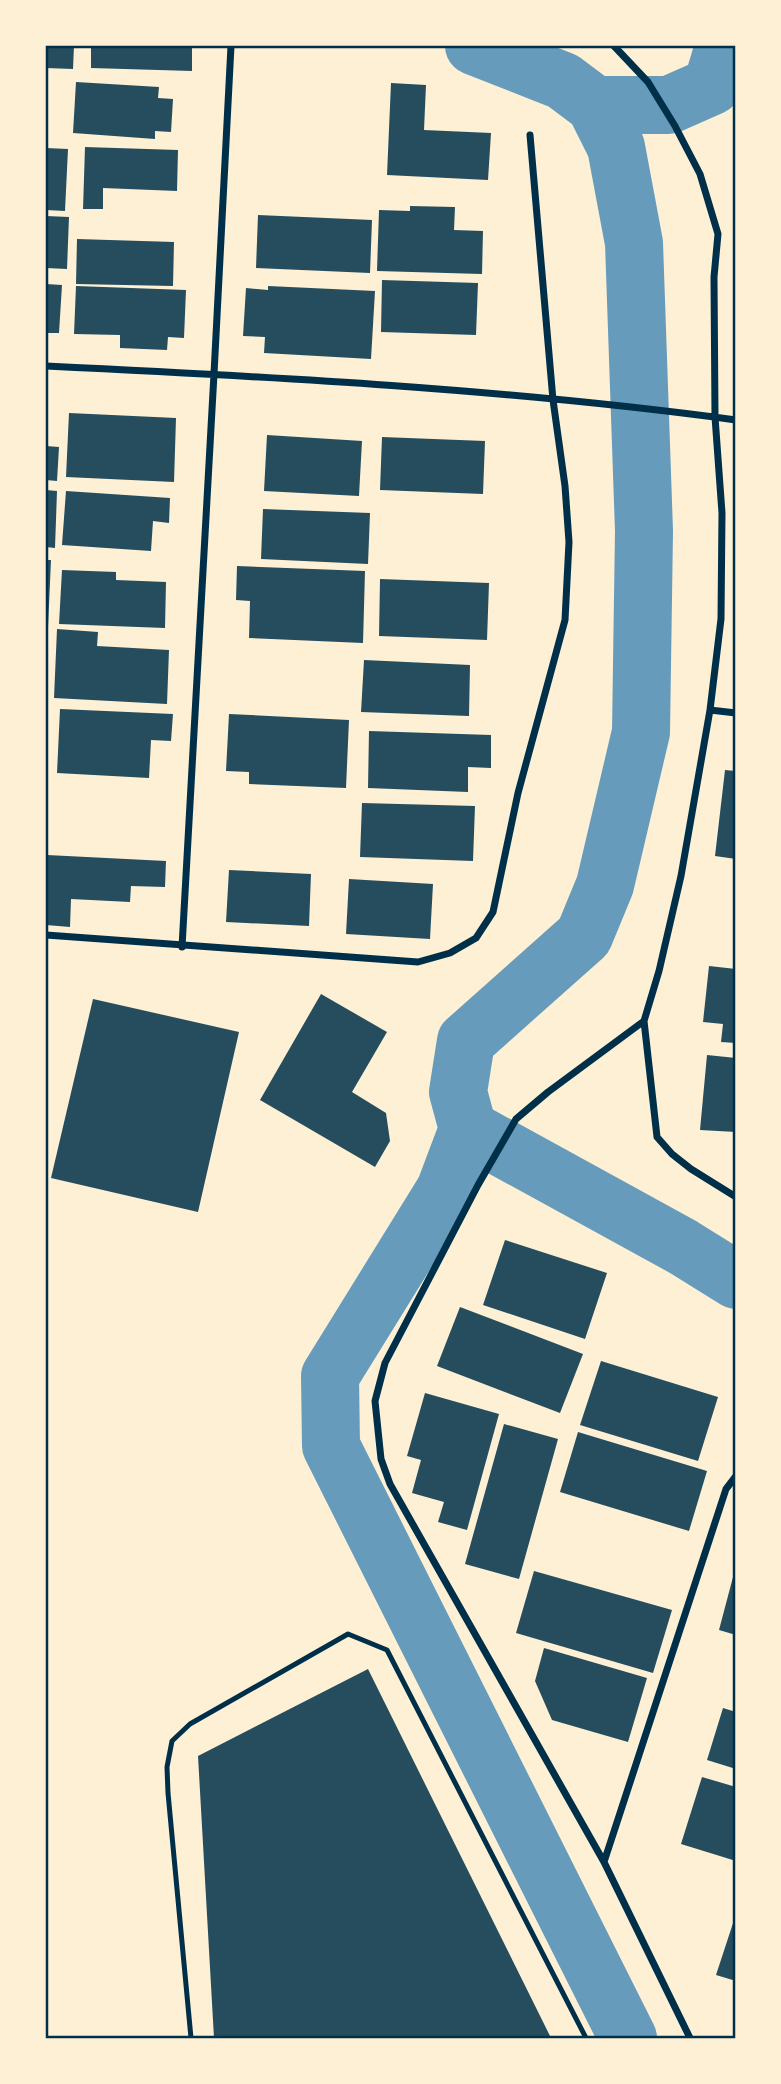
<svg xmlns="http://www.w3.org/2000/svg" width="781" height="2084" viewBox="0 0 781 2084" font-family="Raleway,sans-serif">
<style>
.lines{fill:none;stroke-linecap:round;stroke-linejoin:round}
.river{stroke:#669bbc;stroke-width:58}
.building{fill:#264d5e}
.service{stroke:#003049;stroke-width:5}
.minor{stroke:#003049;stroke-width:7}
.neatline{fill:none;stroke:#003049;stroke-width:2.5}
</style>
<rect width="100%" height="100%" fill="#fdf0d5"/>
<g class="lines">
<path class="river" d="M474 46 563 81 595 105 616 147 634 243 644 531 641 732 605 885 584 936 466 1041 458 1092 468 1129 683 1247 736 1280
M595 105H669L712 86 724 46
M468 1129 445 1190 330 1376 331 1446 628 2038"/>
</g>
<path class="building" d="M46 46H74L73 69 46 68Z
M91 46H192V71L91 68Z
M76 82 159 87 158 98 173 99 171 132 155 131V139L73 133Z
M391 83 426 85 424 130 491 133 488 180 387 175Z
M85 147 178 150 177 191 103 188V209H83Z
M46 148 68 149 65 211 46 210Z
M410 206 455 207 454 230 483 231 482 274 377 271 379 210 410 211Z
M258 215 372 220 370 273 256 268Z
M46 216 69 217 67 269 46 268Z
M77 239 174 242 173 286 76 284Z
M382 280 478 283 476 335 381 332Z
M46 284 62 285 59 333H46Z
M76 286 186 290 184 338 168 337 167 350 120 348V335L74 334Z
M268 286 375 291 371 359 264 353 265 337 243 336 246 288 268 290Z
M69 413 176 418 174 482 66 477Z
M267 435 362 441 359 496 264 491Z
M382 437 485 441 483 494 380 490Z
M46 446 59 447 57 481 46 480Z
M46 490 57 491 55 548 46 547Z
M66 491 170 498 169 523 153 521 151 551 62 545Z
M263 509 370 513 368 564 261 559Z
M46 560H51L48 627H46Z
M237 566 365 571 363 643 249 638 250 601 236 600Z
M62 570 116 572V580L166 582 165 628 59 624Z
M380 579 489 583 487 640 379 636Z
M57 629 98 632 97 646 169 650 167 704 54 698Z
M364 660 470 665 469 716 361 712Z
M60 709 173 714 171 741 151 740 149 778 57 773Z
M229 714 349 720 346 788 249 784V772L226 771Z
M369 731 491 735V768L468 767V792L368 788Z
M725 770 736 771V859L715 856Z
M362 803 475 806 473 861 360 857Z
M47 855 166 861 165 887 131 886 130 902 71 899 70 927 46 925Z
M229 870 311 874 309 926 226 922Z
M349 879 433 884 430 939 346 934Z
M709 966 736 969V1043L721 1042 723 1024 703 1022Z
M321 994 387 1032 352 1092 386 1113 390 1141 375 1167 260 1100Z
M93 999 239 1032 198 1212 51 1178Z
M707 1055 736 1058V1132L700 1130Z
M505 1240 607 1273 585 1339 483 1305Z
M460 1307 583 1354 560 1413 437 1366Z
M601 1361 718 1397 698 1461 580 1425Z
M425 1393 499 1414 467 1530 438 1522 444 1502 412 1493 421 1460 407 1456Z
M504 1424 558 1439 519 1579 465 1564Z
M578 1432 707 1471 689 1531 560 1492Z
M534 1571 672 1610 653 1673 516 1633Z
M733 1577 736 1578V1635L719 1630Z
M544 1648 647 1678 628 1742 552 1720 535 1681Z
M368 1669 551 2038H214L198 1756Z
M723 1708 736 1712V1769L707 1760Z
M702 1777 736 1787V1861L681 1844Z
M735 1917H736V1981L716 1975Z"/>
<g class="lines">
<path class="service" d="M191 2038 168 1793 167 1767 172 1741 190 1724 348 1634 387 1650 586 2038"/>
<path class="minor" d="M614 46 648 82 675 126 700 174 718 234 714 277 715 417 722 513 721 619 710 710 681 876 659 971 644 1021 548 1092 516 1119 478 1185 385 1363 375 1401 381 1459 390 1484 604 1862 690 2038
M46 366C276 377 507 389 736 420
M710 710 736 713
M46 935 418 962 450 953 476 938 493 912 518 793 565 620 569 542 565 486 553 400 530 135
M182 947 214 374 231 46
M644 1021 657 1137 672 1154 691 1169 736 1197
M604 1862 726 1489 736 1476"/>
</g>
<rect width="781" height="2084" fill="none" stroke="#fdf0d5" stroke-width="94"/>
<rect x="47" y="47" width="687" height="1990" class="neatline"/>
</svg>
